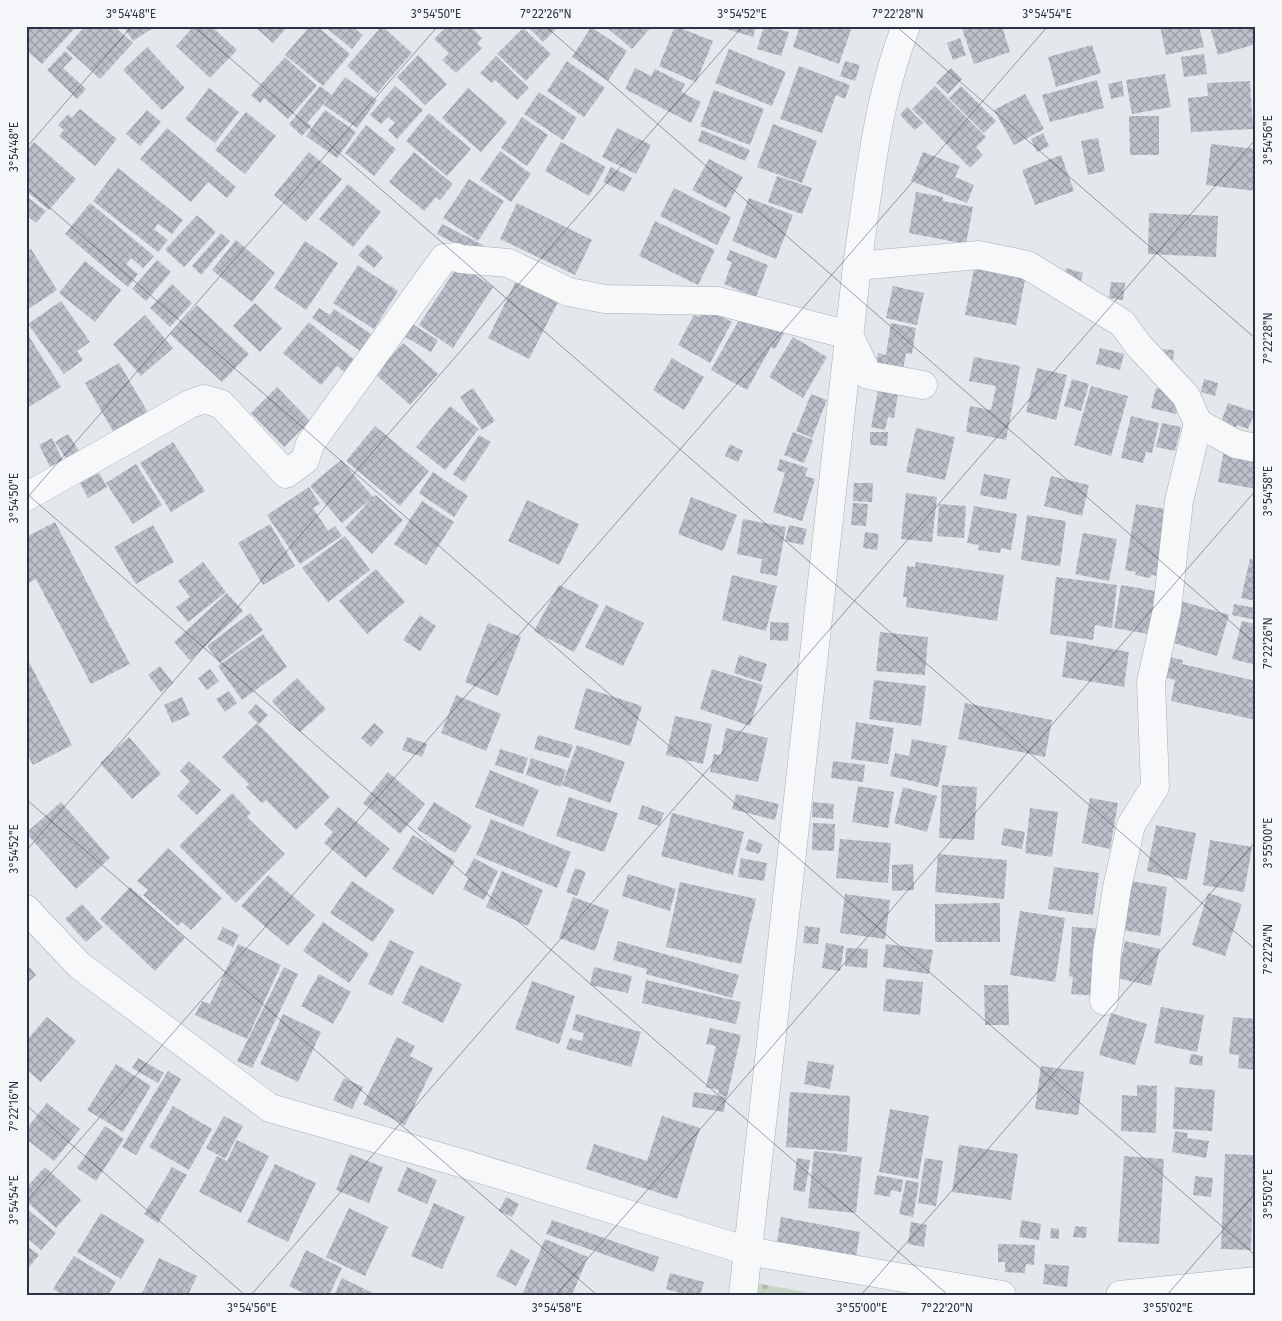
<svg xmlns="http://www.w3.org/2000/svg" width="1282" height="1321" viewBox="0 0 1282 1321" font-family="'Fira Sans',sans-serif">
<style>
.cemetery{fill:url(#cemetery-stones)}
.building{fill:url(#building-cross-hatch)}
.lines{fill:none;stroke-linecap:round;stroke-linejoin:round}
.minor-casing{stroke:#a9aeb7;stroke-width:29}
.minor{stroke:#f7f8fa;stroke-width:28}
.ticks{fill:none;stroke:#2b3445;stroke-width:1;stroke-opacity:0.45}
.neatline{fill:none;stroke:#2b3445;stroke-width:2}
.ticks-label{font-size:12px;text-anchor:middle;fill:#2b3445}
</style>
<defs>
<pattern id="cemetery-stones" width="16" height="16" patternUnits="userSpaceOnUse" patternTransform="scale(1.25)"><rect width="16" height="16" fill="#c9d6c5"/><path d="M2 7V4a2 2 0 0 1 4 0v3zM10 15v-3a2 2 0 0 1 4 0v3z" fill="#adb8ab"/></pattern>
<pattern id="building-cross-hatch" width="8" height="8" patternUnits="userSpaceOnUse" patternTransform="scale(1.25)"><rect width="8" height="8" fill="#bbc0ca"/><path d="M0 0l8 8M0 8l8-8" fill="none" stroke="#989da6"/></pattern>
</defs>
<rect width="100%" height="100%" fill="#e4e7ec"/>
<path class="cemetery" d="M755 1283 822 1295H753Z"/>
<path class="building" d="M26 26H77L42 64 26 50Z
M85 26H114L133 43 100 79 66 48Z
M123 26H156L133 41Z
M194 26H211L237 50 210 78 176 46Z
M254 26H288L273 43Z
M310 26H317L350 54 323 86 285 55Z
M324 26H352L363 35 352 49Z
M382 26 412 53 377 93 347 66Z
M447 26H470L482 38 477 43 482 48 456 73 442 60 449 53 434 39Z
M527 26H559L543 42Z
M605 26H652L632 49Z
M675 26 713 41 696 82 659 66Z
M717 26H756L753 37Z
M764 26 789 32 781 56 757 49Z
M800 26H841L851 30 839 64 793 47Z
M961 26H1002L1010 52 974 64Z
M1160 26H1199L1204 47 1166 55Z
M1210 26H1254L1256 44 1218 55Z
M591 27 627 51 608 81 572 57Z
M523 28 551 54 526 81 497 54Z
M960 38 966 55 953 60 947 43Z
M1092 45 1101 73 1056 87 1048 57Z
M147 47 185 88 162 110 123 70Z
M729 49 786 72 772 106 715 83Z
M65 51 73 58 63 68 86 89 77 99 47 70Z
M1204 54 1207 74 1184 77 1181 57Z
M418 55 447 84 425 105 397 77Z
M496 56 529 88 517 100 495 80 492 83 480 73Z
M285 57 317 86 288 119 264 98 260 103 251 95Z
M567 61 605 88 584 117 547 91Z
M845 61 860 65 855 81 840 76Z
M799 66 850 85 845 99 836 95 822 133 780 119Z
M635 68 651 76 655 69 685 84 681 92 701 102 691 123 625 89Z
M951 68 962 79 948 94 936 83Z
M1165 74 1171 107 1132 114 1126 80Z
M345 77 377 100 357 128 324 105 330 97 307 123 311 126 302 136 289 124 320 86 332 95Z
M1097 80 1104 108 1050 122 1042 95Z
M1122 81 1124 96 1111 99 1108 84Z
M1250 81 1253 129 1191 132 1188 98 1208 96 1207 83Z
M395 86 423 110 397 139 388 130 395 123 388 117 381 124 370 115Z
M935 86 986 137 976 147 983 155 970 168 912 109Z
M961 86 996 121 984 133 949 98Z
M209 88 239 112 215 143 185 119Z
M468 88 507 122 481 152 442 118Z
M714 90 764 109 750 145 700 126Z
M539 92 577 118 563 140 524 114Z
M1025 94 1044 129 1014 145 994 110Z
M907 107 923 123 915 130 900 115Z
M80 109 117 139 95 166 59 136 64 130 58 125 68 114 72 118Z
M147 110 161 122 140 146 126 134Z
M325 110 356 132 337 158 306 136Z
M246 112 276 136 245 174 215 150Z
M429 113 471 149 447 176 406 141Z
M1129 116H1159V155H1130Z
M522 117 548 135 527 166 501 148Z
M773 124 817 141 802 183 757 167Z
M366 125 396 149 374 176 345 153Z
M167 128 236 187 227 198 208 182 191 202 140 159Z
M617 128 651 145 636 174 602 157Z
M702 130 750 150 745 161 698 141Z
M1043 133 1049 146 1037 152 1031 139Z
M1098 138 1105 171 1088 175 1081 141Z
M34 142 76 179 49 210 26 191V151Z
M561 142 606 167 589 196 545 171Z
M1211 144 1256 149V191L1206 185Z
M500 151 531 174 511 202 480 180Z
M309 152 342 179 306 222 274 195Z
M414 152 453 184 440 200 436 197 424 211 389 182Z
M923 152 960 166 955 177 974 185 967 203 911 181Z
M1061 155 1074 191 1035 205 1022 170Z
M709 159 743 177 726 208 692 190Z
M611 167 632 178 624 192 603 182Z
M118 168 183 220 172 234 158 224 154 229 168 240 158 252 93 201Z
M777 176 812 188 802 214 768 202Z
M469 179 504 201 478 241 443 218Z
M348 184 381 212 353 247 319 219Z
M674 188 731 217 717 245 660 216Z
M916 192 943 197V201L973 207 966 244 909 233Z
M26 196 46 211 36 223 26 215Z
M749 198 793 215 776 259 732 241Z
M90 203 154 256 143 268 131 258 126 264 138 274 128 287 65 234Z
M517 203 592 240 575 275 500 239Z
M1149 213 1218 216 1216 257 1148 254Z
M197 215 216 232 184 267 165 250Z
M655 221 715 250 698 285 639 256Z
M442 224 483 245 477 255 437 234Z
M221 233 230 241 201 275 192 266Z
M236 240 275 273 252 302 212 270Z
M305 241 338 263 306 310 274 288Z
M368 244 383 257 374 268 358 255Z
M31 249 57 290 27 310 26 252Z
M730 250 768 265 756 297 724 284 732 262 726 260Z
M157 260 171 272 146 301 132 289Z
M85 261 121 290 95 322 59 293Z
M459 264 493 287 453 348 419 325Z
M975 264 1026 275 1016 325 965 315Z
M358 265 398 291 374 329 333 303Z
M1066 268 1083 273 1079 288 1061 283Z
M518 277 560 298 529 359 488 338Z
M1111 282 1125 283 1123 300 1109 298Z
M172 284 192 303 170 327 150 308Z
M893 286 924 293 917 325 886 318Z
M61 301 90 342 77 351 83 360 64 374 28 324Z
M255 303 282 328 260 352 233 326Z
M197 305 249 354 222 382 170 334Z
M704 307 732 322 710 363 678 345 694 315 699 317Z
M319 308 330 315 334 309 380 340 369 357 312 318Z
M744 311 784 333 775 349 771 347 747 390 711 370Z
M145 315 173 348 141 376 113 344Z
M309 322 363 367 353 379 337 366 321 385 283 353Z
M409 322 438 340 431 352 402 335Z
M891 323 916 328 912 354 906 353 902 376 875 372 878 353 886 355Z
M28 335 61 387 27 408 26 336Z
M793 337 827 357 803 398 769 377Z
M403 343 438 374 410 405 375 374Z
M1100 348 1124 354 1120 370 1096 364Z
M1159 349 1174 350 1173 361 1158 360Z
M974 357 1020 366 1006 440 966 432 970 406 991 410 996 386 969 381Z
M672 358 704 377 684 410 653 390Z
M119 363 150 416 116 436 85 383Z
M1037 368 1067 375 1056 420 1026 412Z
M1072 379 1089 384 1081 411 1064 406Z
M1204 379 1218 383 1215 396 1201 392Z
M879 385 899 388 894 418 888 417 885 430 871 427Z
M1091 386 1128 396 1111 456 1074 445Z
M277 387 310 421 284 447 251 413Z
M473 388 495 421 482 430 460 397Z
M1156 388 1181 394 1176 414 1151 408Z
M811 394 827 400 812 438 796 431Z
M1228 403 1255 412 1248 429 1237 425 1235 430 1220 425Z
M450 406 479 429 445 470 416 447Z
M1131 416 1159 423 1152 453 1146 452 1143 463 1121 458Z
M1162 423 1181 427 1175 451 1156 447Z
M375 426 429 471 400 506 346 461Z
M916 428 955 437 945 480 906 472Z
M793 432 813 440 804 463 784 455Z
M870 432H888L887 446 870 445Z
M68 434 84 459 72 467 55 442Z
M479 435 491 442 464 482 453 474Z
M52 438 67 469 54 475 39 445Z
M173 442 205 491 171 512 140 463Z
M730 444 743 451 738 462 725 456Z
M1225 445 1256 452V489L1218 482Z
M780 459 808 468 805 476 815 479 802 521 773 512 785 473 777 470Z
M341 460 373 497 376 495 403 520 372 554 345 528 372 498 342 523 310 486Z
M136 464 162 505 133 524 106 483Z
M433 472 468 496 454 517 419 493Z
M99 473 107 487 88 498 80 483Z
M984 474 1010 479 1006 500 980 495Z
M1051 476 1089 485 1082 516 1044 506Z
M854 483H873L872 502 853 501Z
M309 487 320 504 313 508 328 531 335 526 342 536 300 564 267 515Z
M906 493 937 497 932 542 901 539Z
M691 497 737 515 723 551 678 534Z
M527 500 579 524 559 565 508 541Z
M422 501 454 522 426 565 394 544Z
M853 503 868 504 866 526 851 525Z
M939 504 966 506 964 538 937 536Z
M1136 504 1171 510 1159 576 1151 575 1150 578 1135 575 1136 572 1125 570Z
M974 506 1017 514 1011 550 1001 548 1000 553 978 550 979 545 967 543Z
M1027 515 1066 521 1060 566 1021 560Z
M743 519 786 527 777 576 760 573 762 559 737 554Z
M55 522 130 664 91 684 36 579 26 584V537Z
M270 524 295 566 263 585 238 543Z
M153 525 174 562 136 584 114 547Z
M789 525 807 529 803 545 785 541Z
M865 532 879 534 877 550 863 548Z
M1083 533 1117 539 1109 581 1075 574Z
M345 536 370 570 328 602 302 568Z
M1250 559 1256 560V601L1241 598Z
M203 562 226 592 188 622 176 607 190 597 178 581Z
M916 562 1004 575 997 621 906 607 907 597H903L907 566 915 567Z
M376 569 405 602 367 634 339 601Z
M732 575 777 586 766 631 722 620Z
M1056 577 1117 585 1112 628 1095 625 1093 640 1050 634Z
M559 585 599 605 574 652 534 631Z
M1121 585 1161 592 1154 635 1114 628Z
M227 593 243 611 190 660 174 642Z
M1181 601 1229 615 1217 656 1170 642Z
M1234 604 1256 608V620L1232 615Z
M606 605 644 623 623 666 585 647Z
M250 613 263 630 220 663 207 646Z
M420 615 436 626 420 651 403 640Z
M1242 621 1256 624V665L1232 659Z
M770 622 789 623 788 641 770 640Z
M488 623 521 637 498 696 465 682Z
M880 632 928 637 925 675 876 671Z
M263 634 287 667 242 700 218 666Z
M1067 641 1129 652 1124 687 1062 677Z
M739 655 767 664 761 682 734 673Z
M26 656 72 745 33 765 26 752Z
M1169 657 1183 660 1182 664 1256 681V720L1171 701 1175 680 1165 677Z
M160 666 173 683 161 692 148 675Z
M210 669 219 681 207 690 198 678Z
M712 669 763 685 750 726 700 709Z
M297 678 326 709 300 732 272 701Z
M874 680 926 686 921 726 869 719Z
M586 688 642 706 630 746 574 729Z
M229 691 237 703 225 712 216 699Z
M456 695 501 714 486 751 441 733Z
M182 697 190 715 172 723 164 705Z
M965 703 1052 720 1045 757 958 739Z
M256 704 268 715 259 724 248 713Z
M675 716 712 724 703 764 666 755Z
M856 722 894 728 888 764 851 759Z
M257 723 330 797 296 830 266 800 262 803 246 787 249 784 222 757Z
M374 723 384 732 371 747 361 738Z
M726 728 768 738 758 782 710 772 714 754 721 755Z
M538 735 573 745 569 758 534 749Z
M129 737 161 774 132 799 100 763Z
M407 737 427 744 422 757 402 750Z
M912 739 947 746 938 787 890 776 895 753 909 756Z
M577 745 625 762 610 803 562 785Z
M500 749 528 758 523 774 495 765Z
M531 758 566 770 561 787 526 775Z
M189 761 221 790 197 815 177 796 190 781 180 771Z
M833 761 865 765 863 782 831 778Z
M490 770 539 790 523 827 475 807Z
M388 772 425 804 400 834 363 803Z
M942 785 977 787 974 840 939 838Z
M858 786 894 792 888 828 852 822Z
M903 787 937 796 927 832 894 823Z
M232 793 251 813 247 817 285 854 236 903 179 846Z
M736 794 779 804 775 820 732 809Z
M569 797 618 813 604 852 556 836Z
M1090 798 1118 803 1110 849 1082 843Z
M61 802 110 858 76 889 26 833Z
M434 802 472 826 455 853 417 829Z
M813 802 834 804 833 819 812 817Z
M642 805 664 813 659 826 638 819Z
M338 807 390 849 366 878 324 843 333 832 324 824Z
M1030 808 1058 812 1052 857 1025 853Z
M672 813 744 832 733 875 661 856Z
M491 819 571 852 557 888 476 855Z
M813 823 835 824 834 851 812 850Z
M1156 825 1196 833 1187 880 1147 871Z
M1004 828 1025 832 1022 849 1001 845Z
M413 835 455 861 433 895 392 869Z
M749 839 763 844 759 854 745 850Z
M840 839 891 843 888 883 836 878Z
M1210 840 1252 847 1244 892 1203 885Z
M168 848 222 898 191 930 182 922 178 926 143 895 148 890 137 881Z
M938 854 1007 860 1004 899 935 892Z
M474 858 498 871 484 900 463 889 469 877 465 875Z
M741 858 767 863 764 881 738 877Z
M913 864 914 890 892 891V865Z
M1054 867 1099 873 1093 915 1048 909Z
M575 868 586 872 577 896 566 892Z
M502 871 543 890 528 926 486 907Z
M628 874 676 889 670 911 622 896Z
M268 875 315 915 288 946 241 906Z
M352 881 395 910 373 942 330 913Z
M1130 881 1167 887 1160 936 1123 930Z
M680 882 756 899 741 964 666 947Z
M130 887 185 938 155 971 100 919Z
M1208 893 1242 904 1225 956 1192 945Z
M845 894 890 900 885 939 840 933Z
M573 897 609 910 595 951 559 938Z
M1000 903V942H935V904Z
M82 904 103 927 86 942 65 919Z
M1020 911 1065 918 1055 982 1010 975Z
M323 922 369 954 349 983 303 951Z
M805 926 820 928 818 944 803 943Z
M223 927 239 935 233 947 217 939Z
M1072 927 1103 929 1100 996 1071 994 1073 977 1069 976Z
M390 940 414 952 392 996 368 984Z
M618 941 739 975 732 998 646 974 647 969 613 960Z
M1125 941 1160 949 1151 986 1117 978Z
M826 943 844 946 840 971 822 968Z
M238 944 281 965 247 1039 195 1015 202 1001 210 1004Z
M886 944 933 950 929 974 883 967Z
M846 948 868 949 867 968 845 966Z
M26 963 36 975 26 984Z
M420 965 462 984 443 1023 402 1003Z
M284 967 298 974 252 1068 237 1061Z
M594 967 632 976 628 993 590 985Z
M319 974 351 992 333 1024 301 1006Z
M886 979 923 982 920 1015 883 1011Z
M646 980 741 1002 736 1024 642 1003Z
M532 981 575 996 559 1044 515 1029Z
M984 985H1008L1009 1025H985Z
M1161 1007 1204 1015 1197 1052 1154 1043Z
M1111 1013 1147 1024 1135 1065 1099 1055Z
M283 1014 321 1032 298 1082 260 1064Z
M576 1014 641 1032 631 1067 566 1049 570 1038 582 1041 584 1033 572 1030Z
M47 1017 76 1041 41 1082 26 1069V1041Z
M1233 1017 1256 1019V1070L1238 1068 1239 1055 1229 1054Z
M710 1028 741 1035 727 1097 718 1094 719 1090 706 1087 716 1046 706 1044Z
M397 1037 415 1046 410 1056 433 1068 405 1125 363 1104Z
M1191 1054 1203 1056 1202 1066 1189 1064Z
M138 1058 164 1073 158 1083 132 1068Z
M808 1061 834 1065 830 1089 804 1084Z
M116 1064 151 1086 123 1132 87 1110Z
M1041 1066 1084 1072 1078 1115 1035 1109Z
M168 1071 181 1079 136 1155 122 1147Z
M344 1078 363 1087 352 1109 333 1100Z
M1137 1085 1157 1086 1156 1133 1121 1131 1122 1095 1137 1096Z
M1175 1087 1215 1090 1212 1131 1173 1129Z
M694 1092 726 1097 724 1112 692 1107Z
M790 1092 850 1096 847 1152 786 1147Z
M47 1103 80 1129 54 1161 26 1139V1129Z
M173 1106 212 1129 189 1170 149 1147Z
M890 1109 929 1116 918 1179 879 1172Z
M224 1116 243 1126 225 1159 206 1148Z
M662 1116 700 1128 677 1199 586 1169 594 1144 647 1161Z
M105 1126 124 1139 96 1181 77 1168Z
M1175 1131 1188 1133 1187 1138 1209 1141 1206 1158 1172 1152Z
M237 1140 269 1156 241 1213 199 1192 217 1156 227 1161Z
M959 1145 1018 1154 1011 1200 952 1192Z
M814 1151 862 1157 856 1213 808 1208Z
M350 1154 383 1167 369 1203 336 1190Z
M1225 1154 1254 1155 1251 1250 1221 1249Z
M1124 1156 1164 1159 1159 1244 1118 1242Z
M797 1158 810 1160 805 1192 793 1190Z
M925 1158 943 1161 936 1206 918 1203Z
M275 1164 316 1183 288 1242 247 1222Z
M45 1167 81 1200 56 1228 26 1201V1188Z
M172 1167 187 1175 158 1223 144 1214Z
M407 1167 437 1180 427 1204 397 1191Z
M877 1175 903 1180 901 1192 891 1190 890 1197 874 1194Z
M1195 1176 1213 1178 1211 1197 1193 1195Z
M906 1180 919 1183 913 1217 899 1214Z
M506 1197 519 1204 512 1217 499 1211Z
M434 1203 465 1217 442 1269 411 1256Z
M26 1208 56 1233 41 1250 26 1237Z
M349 1208 388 1227 365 1276 326 1257Z
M101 1213 145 1240 121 1279 77 1252Z
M781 1217 860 1232 856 1257 777 1242Z
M552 1220 659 1257 654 1272 546 1234Z
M1022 1220 1041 1224 1039 1240 1019 1237Z
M911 1222 927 1225 924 1247 908 1244Z
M1075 1226 1087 1227 1086 1238 1073 1237Z
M1051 1228 1059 1229V1239L1050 1238Z
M545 1239 588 1257 572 1295H522Z
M998 1244 1035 1245 1034 1265 1026 1264 1025 1273 1005 1272V1262H998Z
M26 1245 39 1255 26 1271Z
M511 1249 530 1260 516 1286 496 1276Z
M306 1250 342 1268 329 1295H308L289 1286Z
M74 1256 116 1282 108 1295H63L53 1289Z
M159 1258 197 1276 188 1295H141Z
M1045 1264 1069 1266 1067 1287 1043 1284Z
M670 1273 704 1282 700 1295H687L666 1289Z
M342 1278 377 1295H334Z"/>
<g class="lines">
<defs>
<path id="minor" d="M857 266 979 255 1027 265 1122 323 1139 346 1186 396 1198 423 1236 444 1256 448
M26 497 190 404 204 399 221 404 286 474 305 460 310 444 444 258 456 257 461 259 508 263 569 292 605 299 718 301 849 335 868 375 923 385
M26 909 79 965 270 1108 461 1163 748 1251 1002 1295
M1104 1001 1107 952 1117 888 1131 825 1155 787 1151 682 1167 610 1179 501 1198 423
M743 1295 857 266C869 186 876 103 906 26
M1120 1295 1256 1281"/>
</defs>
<use href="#minor" class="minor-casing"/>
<use href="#minor" class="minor"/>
</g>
<path class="ticks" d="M193 26 1256 950M545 26 1256 644M896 26 1256 339M1248 26 1256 33M26 148 132 26M26 187 1256 1256M26 493 948 1295M26 499 438 26M26 799 597 1295M26 851 743 26M26 1105 245 1295M26 1202 1048 26M251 1295 1256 139M556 1295 1256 490M861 1295 1256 841M1167 1295 1256 1192"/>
<rect width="1282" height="1321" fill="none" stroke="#f4f6f9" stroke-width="55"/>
<rect x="28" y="28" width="1226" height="1266" class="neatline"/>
<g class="ticks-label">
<text x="131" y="18">3°54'48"E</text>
<text x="436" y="18">3°54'50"E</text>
<text x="546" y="18">7°22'26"N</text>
<text x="742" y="18">3°54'52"E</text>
<text x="898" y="18">7°22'28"N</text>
<text x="1047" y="18">3°54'54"E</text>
<text transform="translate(1268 140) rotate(-90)" y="4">3°54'56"E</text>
<text transform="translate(14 147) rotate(-90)" y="4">3°54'48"E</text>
<text transform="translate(1268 338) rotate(-90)" y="4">7°22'28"N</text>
<text transform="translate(1268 491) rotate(-90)" y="4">3°54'58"E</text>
<text transform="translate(14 498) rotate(-90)" y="4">3°54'50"E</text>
<text transform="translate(1268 643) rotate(-90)" y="4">7°22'26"N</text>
<text transform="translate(1268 843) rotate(-90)" y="4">3°55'00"E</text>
<text transform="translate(14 849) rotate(-90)" y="4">3°54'52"E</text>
<text transform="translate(1268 949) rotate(-90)" y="4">7°22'24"N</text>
<text transform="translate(14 1106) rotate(-90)" y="4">7°22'16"N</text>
<text transform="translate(1268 1194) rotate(-90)" y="4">3°55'02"E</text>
<text transform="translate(14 1200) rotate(-90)" y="4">3°54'54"E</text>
<text x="252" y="1312">3°54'56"E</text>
<text x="557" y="1312">3°54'58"E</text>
<text x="862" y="1312">3°55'00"E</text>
<text x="947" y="1312">7°22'20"N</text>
<text x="1168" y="1312">3°55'02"E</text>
</g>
</svg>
